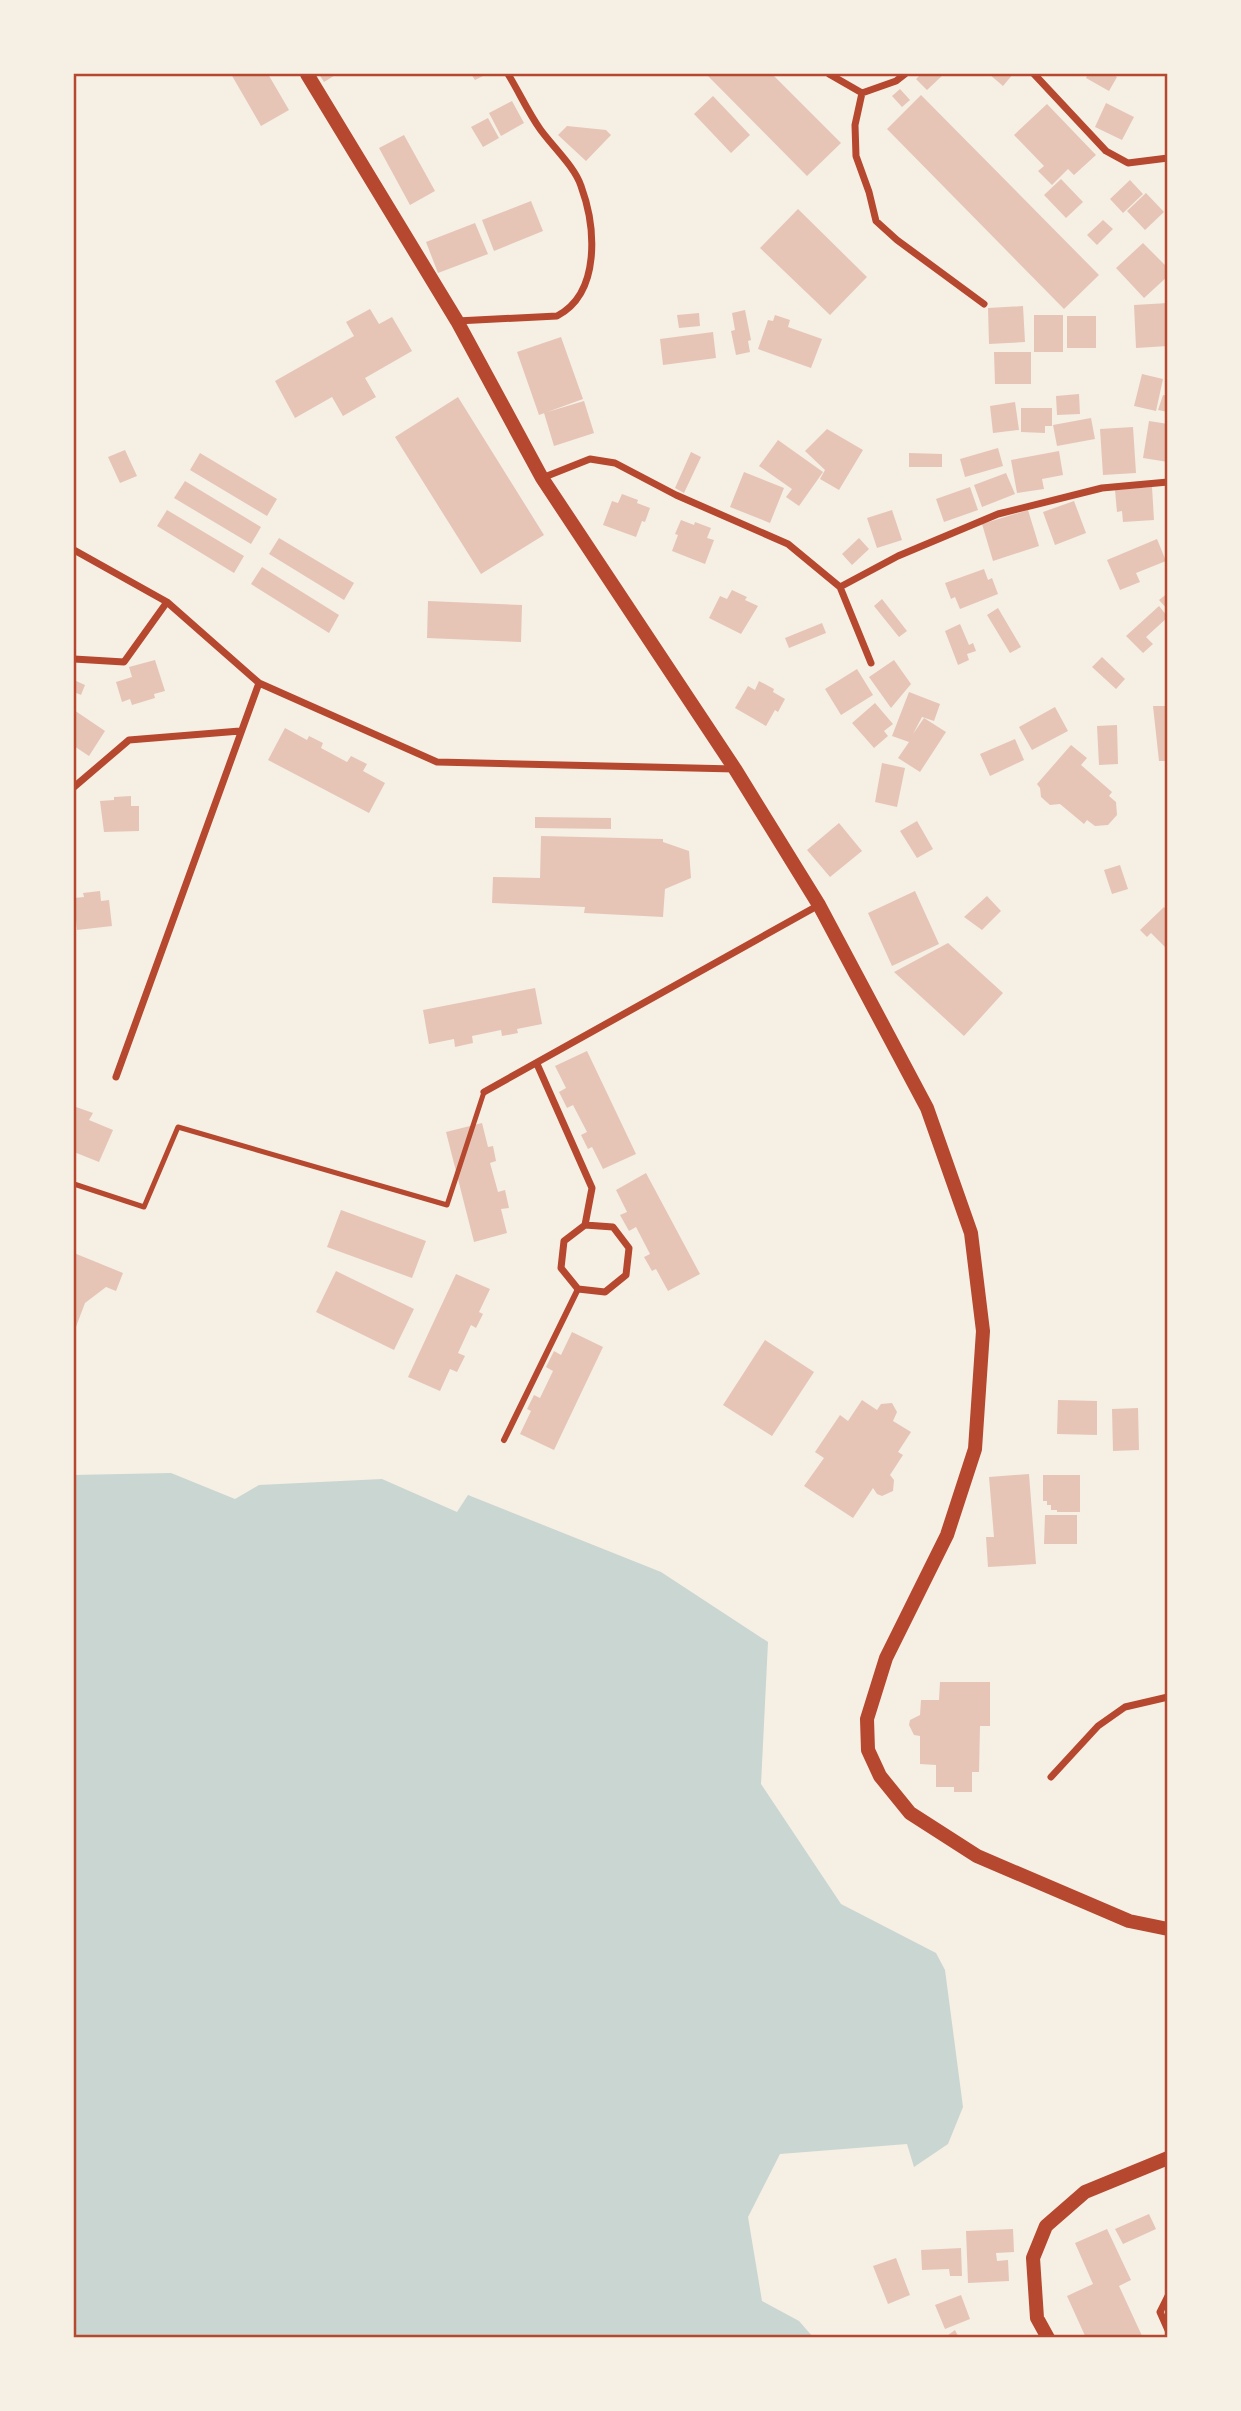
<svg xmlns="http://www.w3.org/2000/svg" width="1241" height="2411" viewBox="0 0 1241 2411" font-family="'DM Sans',sans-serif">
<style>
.water{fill:#c9d6d2}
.building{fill:#e6c5b7}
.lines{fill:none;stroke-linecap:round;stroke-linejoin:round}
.service{stroke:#b5482f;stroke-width:5}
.pedestrian{stroke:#b5482f;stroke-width:6}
.minor{stroke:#b5482f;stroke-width:7}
.secondary{stroke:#b5482f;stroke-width:14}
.neatline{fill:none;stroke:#b5482f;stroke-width:2.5}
</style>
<rect width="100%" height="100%" fill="#f6efe4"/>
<path class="water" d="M171 1473 235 1499 259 1485 382 1479 457 1512 468 1495 661 1572 768 1642 761 1784 841 1904 936 1953 945 1970 963 2107 948 2144 914 2167 907 2144 780 2154 748 2217 762 2301 799 2321 813 2337H74V1475Z"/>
<path class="building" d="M231 74H268L289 110 261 126Z
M319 74H337L324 82Z
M471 74H487L475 80Z
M711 74H772L841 143 807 176 708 76Z
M921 74H944L927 90 916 79Z
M989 74H1013L1003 86Z
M1088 74H1111L1117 77 1109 91 1086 78Z
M900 89 910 100 902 107 892 96Z
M921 95 1099 275 1064 309 887 129Z
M713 96 750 135 731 153 694 114Z
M512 101 524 123 501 136 489 113Z
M1106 103 1134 117 1122 140 1095 127Z
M1047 104 1096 155 1074 175 1068 169 1052 185 1038 171 1044 166 1014 135Z
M488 118 499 138 483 147 471 127Z
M567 126 606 130 611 135 586 161 558 135Z
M404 135 435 191 410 205 379 148Z
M1061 179 1083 202 1066 218 1044 195Z
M1130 180 1143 194 1123 213 1110 199Z
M1146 193 1164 212 1145 230 1127 211Z
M531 201 543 231 494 251 482 220Z
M798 209 867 277 830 315 760 248Z
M1103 220 1113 229 1097 245 1087 235Z
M475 223 488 254 438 273 426 242Z
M1143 243 1168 268V276L1144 298 1116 268Z
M1168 303V346L1136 348 1134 305Z
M1023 306 1025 342 989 344 988 308Z
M370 309 379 324 392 317 412 351 365 378 376 397 343 416 332 397 295 418 275 381 354 336 346 322Z
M745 310 751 340 748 341 750 352 736 355 731 331 735 330 732 313Z
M699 313 700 326 679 328 677 315Z
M775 315 790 320 788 327 822 339 811 368 758 349 768 320 773 321Z
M1034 315H1063V352H1034Z
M1067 316H1096V348H1067Z
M713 332 716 358 663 365 660 339Z
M561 337 583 399 539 415 517 352Z
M994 352H1031V384H995Z
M1142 374 1163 379 1156 411 1134 406Z
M1079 394 1080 414 1057 415 1056 396Z
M1163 395 1168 396V412L1158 410Z
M458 397 544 535 481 574 395 437Z
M584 401 594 433 554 446 544 413Z
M1015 402 1019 430 993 433 990 406Z
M1021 408H1052V426H1045V433L1021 432Z
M1091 418 1095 439 1057 446 1053 425Z
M1149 421 1168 424V462L1143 458Z
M1133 427 1136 473 1103 475 1100 429Z
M827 429 863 450 839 490 820 479 825 470 805 451Z
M778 440 823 472 799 506 786 497 792 489 759 466Z
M998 448 1003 466 965 477 960 459Z
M125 450 137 476 120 483 108 457Z
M1059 451 1063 475 1042 479 1044 489 1017 493 1011 460Z
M691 452 701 457 684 493 675 488Z
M200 453 277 499 267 516 190 470Z
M909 453 942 454V467H909Z
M744 472 784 488 770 523 730 507Z
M1006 473 1015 494 982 507 974 485Z
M185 481 261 527 251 544 174 498Z
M970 487 978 510 944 522 936 499Z
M1152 487 1154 520 1123 522 1122 511 1117 512 1115 490Z
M622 494 638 500 637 503 650 508 645 522 642 521 636 537 603 525 612 501 618 503Z
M1074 501 1086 533 1055 545 1043 512Z
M167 510 244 556 234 573 157 526Z
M892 510 902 540 877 548 867 518Z
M1028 510 1039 546 993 561 982 524Z
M681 520 694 525 695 522 711 528 707 538 714 540 705 564 672 551 678 535 675 534Z
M279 538 354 583 344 600 269 554Z
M859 538 869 549 852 565 842 554Z
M1157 539 1166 561 1136 573 1140 582 1120 590 1107 560Z
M262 567 339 615 329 633 251 584Z
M984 569 988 580 992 578 998 594 960 609 955 597 951 599 945 583Z
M732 590 747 597 745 600 758 606 741 634 709 618 720 596 727 599Z
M1168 593V610L1159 600Z
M882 599 907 631 899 637 874 606Z
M428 601 522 605 521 642 427 638Z
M1159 606 1168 617 1146 637 1153 644 1143 653 1126 636Z
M998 608 1021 647 1010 653 987 615Z
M822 623 826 633 789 648 785 638Z
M960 624 969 645 973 643 976 651 967 654 969 660 958 665 945 631Z
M1102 657 1125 679 1116 689 1092 667Z
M155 660 165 691 154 694 155 698 132 705 130 699 122 702 116 682 132 677 129 667Z
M894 660 911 684 891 708 869 677Z
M857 669 873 695 841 715 825 689Z
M74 680 85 685 81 695 74 692Z
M759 681 774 689 773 692 785 699 778 712 775 710 766 726 735 708 748 686 755 690Z
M909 692 940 704 934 721 922 717 913 734 924 718 946 732 920 772 898 758 909 742 892 736Z
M875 703 893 724 884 731 888 736 874 748 852 723Z
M1153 706H1168V761H1159Z
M1055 707 1068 731 1032 750 1019 727Z
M74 710 105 731 89 756 74 746Z
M1117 725 1118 764 1099 765 1097 726Z
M285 728 307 740 309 736 323 743 321 748 347 762 351 756 367 764 363 771 385 783 369 813 268 760Z
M1015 739 1024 760 990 776 980 754Z
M1071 745 1087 758 1081 765 1112 792 1109 796 1116 802 1117 815 1108 825 1095 826 1087 820 1084 824 1060 804 1050 805 1041 797 1040 788 1037 784Z
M882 763 905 768 897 807 875 802Z
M131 796V806H139V831L104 832 100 801 114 800V797Z
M535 817 611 818V829L535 828Z
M917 821 933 849 917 858 900 831Z
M839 823 862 851 830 877 807 850Z
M541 836 663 839V842L689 851 691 878 665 889 663 917 584 913 585 907 492 903 493 877 540 878Z
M1120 865 1128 889 1112 894 1104 870Z
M100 891 101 901 109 900 112 926 77 930 74 898 84 897 83 893Z
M915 891 939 944 892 966 868 913Z
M987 896 1001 911 982 930 964 917Z
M1164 907 1168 911 1165 920 1168 922V950L1151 933 1147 937 1140 930Z
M948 943 1003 993 964 1036 894 972Z
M535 988 542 1024 517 1029 518 1033 502 1036 501 1030 472 1036 473 1043 455 1047 454 1039 429 1044 423 1010Z
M587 1051 636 1154 603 1169 592 1147 588 1149 581 1135 587 1132 573 1105 567 1108 559 1092 566 1088 555 1066Z
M76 1107 93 1113 89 1120 113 1130 99 1162 74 1152V1112Z
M482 1123 488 1147 493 1146 496 1161 490 1163 498 1192 505 1190 509 1208 501 1209 507 1233 474 1242 446 1132Z
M646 1173 700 1274 668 1291 656 1269 652 1271 644 1257 650 1254 636 1227 629 1231 620 1215 627 1212 616 1190Z
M341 1210 426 1241 412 1278 327 1247Z
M74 1253 123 1273 116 1291 106 1287 85 1303 74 1332Z
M336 1271 414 1309 394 1350 316 1312Z
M456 1274 490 1289 479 1312 483 1314 476 1328 471 1325 458 1353 465 1356 457 1372 450 1369 440 1391 408 1377Z
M572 1332 603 1347 554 1450 520 1434 531 1411 527 1409 534 1395 540 1398 553 1371 546 1367 554 1351 561 1355Z
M765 1340 814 1372 772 1436 723 1405Z
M862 1400 877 1410 881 1404 892 1403 897 1412 893 1421 911 1432 898 1452 903 1455 890 1475 894 1480 893 1491 882 1496 877 1494 873 1488 853 1518 804 1486 824 1458 815 1452 840 1415 848 1421Z
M1058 1400 1097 1401V1435L1057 1434Z
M1138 1408 1139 1450 1113 1451 1112 1409Z
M1029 1474 1036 1564 988 1567 986 1537H994L989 1477Z
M1043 1475H1080V1512H1057V1510H1051V1505H1047V1501H1043Z
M1045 1515H1077V1544H1044Z
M940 1682H990V1726H980L979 1772H972V1792H954V1787H936V1765L920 1764V1736L914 1735 909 1725 910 1720 920 1715 921 1700H939Z
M1149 2214 1156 2229 1123 2244 1115 2229Z
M1013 2229 1014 2252 996 2253 997 2261 1008 2260 1009 2281 968 2283 966 2231Z
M1107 2229 1131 2280 1119 2286 1143 2338H1086L1067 2296 1093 2284 1075 2243Z
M961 2248 962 2276H950L949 2269 922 2270 921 2250Z
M896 2258 910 2295 888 2304 873 2266Z
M961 2295 970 2319 945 2329 935 2305Z
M955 2330 959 2338H944Z"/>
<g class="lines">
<path class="service" d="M74 1184 144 1207 178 1127 447 1205 484 1092"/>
<path class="pedestrian" d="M504 1440 578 1289"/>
<path class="minor" d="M829 74 862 93 896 81 905 74
M1034 74 1106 151 1128 163 1168 158
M862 93 855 125 856 156 869 192 876 221 897 240 984 304
M457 321 557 316C601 293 596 227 581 186 575 167 552 146 540 129 528 112 519 92 508 74
M542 478 590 459 615 463 676 495 788 544 840 587 871 663
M74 550 167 602 259 683 437 762 735 769
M840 587 898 556 998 514 1102 488 1168 482
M74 659 124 662 167 602
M74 787 129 740 240 731
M537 1064 592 1188 585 1225
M116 1077 259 683
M484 1092 819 905
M585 1225 613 1227 629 1248 626 1275 605 1292 578 1289 561 1268 564 1241Z
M1051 1777 1098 1726 1125 1707 1168 1697
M1168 2296 1160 2312 1168 2330"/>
<path class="secondary" d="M307 74 457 321 542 478 735 769 819 905 927 1108 971 1233 983 1331 975 1449 947 1535 886 1658 867 1719 868 1750 880 1776 910 1813 977 1856 1129 1921 1168 1929
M1048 2338 1037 2318 1033 2258 1046 2226 1085 2192 1168 2158"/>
</g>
<rect width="1241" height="2411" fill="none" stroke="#f6efe4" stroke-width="150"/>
<rect x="75" y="75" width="1091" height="2261" class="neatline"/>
</svg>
